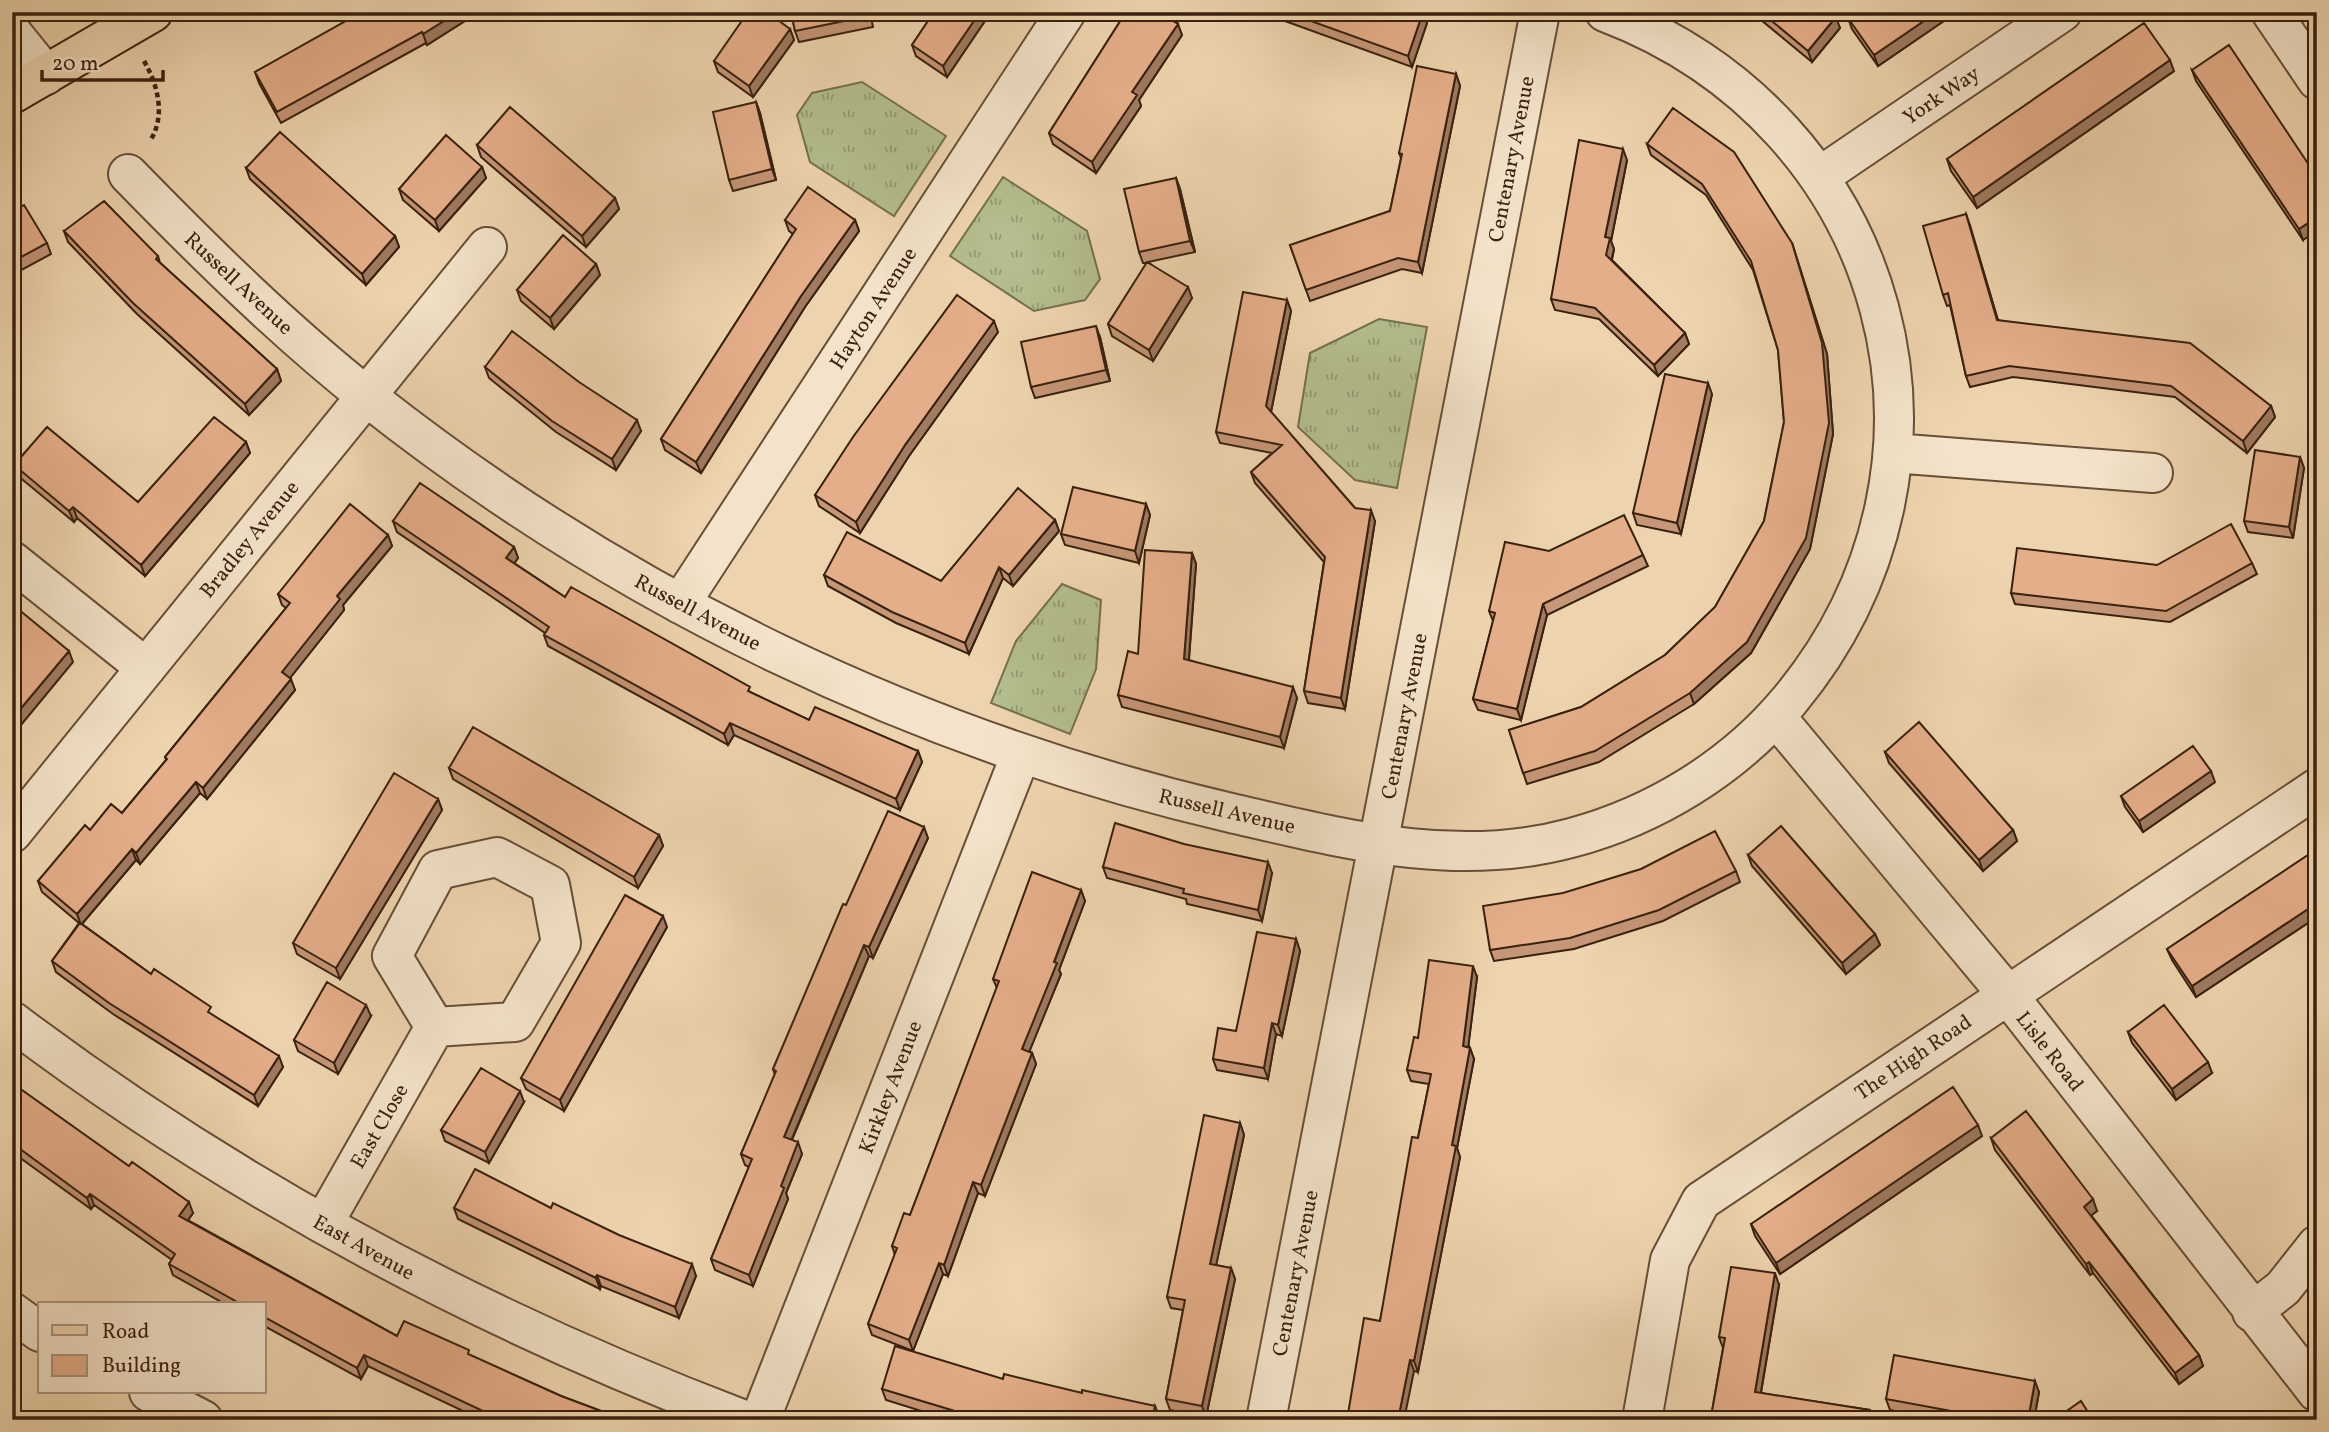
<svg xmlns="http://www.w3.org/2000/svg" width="2329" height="1432" viewBox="0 0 2329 1432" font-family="Vollkorn,serif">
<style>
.grass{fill:url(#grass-tufts);stroke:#76704e;stroke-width:2}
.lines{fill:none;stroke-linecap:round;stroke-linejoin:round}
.minor-casing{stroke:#664e37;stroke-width:42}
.major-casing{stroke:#39210f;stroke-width:42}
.path{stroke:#39210f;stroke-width:4.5;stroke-dasharray:5 3.5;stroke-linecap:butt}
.minor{stroke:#f4e3ca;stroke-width:38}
.major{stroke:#eed4ae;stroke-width:38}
.wall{fill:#c59677;stroke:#39210f;stroke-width:2}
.shaded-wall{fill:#a07a61;stroke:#39210f;stroke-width:2}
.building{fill:#e5ae8a;stroke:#39210f;stroke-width:2}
.labels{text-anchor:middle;stroke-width:5;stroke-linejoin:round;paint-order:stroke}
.street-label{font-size:21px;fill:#39210f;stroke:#f4e3ca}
</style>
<defs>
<pattern id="grass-tufts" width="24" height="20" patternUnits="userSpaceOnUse" patternTransform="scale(1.75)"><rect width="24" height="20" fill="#b4be8e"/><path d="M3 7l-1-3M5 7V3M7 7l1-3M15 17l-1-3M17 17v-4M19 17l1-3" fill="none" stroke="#939a72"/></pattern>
</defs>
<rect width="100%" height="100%" fill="#eed4ae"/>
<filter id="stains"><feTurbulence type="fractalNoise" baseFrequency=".00286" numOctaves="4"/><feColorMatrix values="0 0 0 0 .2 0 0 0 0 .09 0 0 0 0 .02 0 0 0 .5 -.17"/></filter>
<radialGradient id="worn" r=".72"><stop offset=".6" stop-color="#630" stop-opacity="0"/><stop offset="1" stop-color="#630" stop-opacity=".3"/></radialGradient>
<path class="grass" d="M862 82 946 136 894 216 810 162 797 115 812 93Z
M1003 177 1087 231 1100 279 1085 300 1034 311 950 256Z
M1379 319 1427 327 1397 488 1355 480 1298 427 1310 353Z
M1062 584 1101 600 1096 669 1070 734 991 703 1016 641Z"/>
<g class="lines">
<defs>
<path id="minor" d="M2271 12 2317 80
M12 33 46 75
M128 174C205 253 283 330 370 399 623 599 917 740 1231 813 1344 839 1456 869 1571 838 1654 816 1733 768 1789 701 1987 463 1893 121 1605 12
M1819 177 2062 12
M1893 453 2153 473
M12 561 146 668
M680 604 1066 12
M1776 717 2007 994 2317 1392
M12 833 487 247
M497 857 550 885 561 943 515 1022 435 1027 392 956 438 870Z
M12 1021C235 1189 483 1321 744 1420
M323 1224 435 1027
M12 1312 40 1332
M2252 1312 2283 1288 2317 1245
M149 1392 203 1420
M760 1420 1021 754
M1266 1420 1540 12
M1642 1420 1670 1260 1701 1201 2317 788"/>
<path id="major" d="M12 94 153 12"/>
</defs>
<use href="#minor" class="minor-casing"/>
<use href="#major" class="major-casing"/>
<path class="path" d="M144 61C158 85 166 116 150 141"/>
<use href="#minor" class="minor"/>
<use href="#major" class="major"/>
</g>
<path class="wall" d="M362 12H479L427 45 426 43 281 123 259 83 255 72Z
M791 12H870L873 27 799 42 795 31Z
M934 12H991L947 77 916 56 912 45Z
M1126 12H1183L1176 23 1182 35 1139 100 1141 106 1096 173 1053 144 1049 133Z
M1260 12H1423L1427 23 1412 67Z
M1750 12H1830L1840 28 1812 62 1755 15Z
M1957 12 1878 66 1852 29 1848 18Z
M790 29 794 40 753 97 718 72 714 61Z
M2192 70 2317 177 2303 240 2196 81Z
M2174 71 1977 208 1951 171 1947 159Z
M1456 74 1460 86 1422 273 1402 269 1310 301 1290 245 1390 211 1401 158 1399 153Z
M756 102 760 113 776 180 733 191 729 180Z
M1647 144 1792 243 1827 354 1833 434 1810 549 1751 653 1694 704 1599 762 1527 784 1509 730 1581 707 1665 655 1715 607 1764 521 1784 422 1778 350 1753 270 1706 195 1651 155Z
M477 145 615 198 619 209 586 247 481 157Z
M1627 160 1611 241 1614 249 1612 260 1685 333 1689 344 1658 376 1599 319 1555 310 1551 299Z
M482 167 486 178 439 231 403 200 399 189Z
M246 168 395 236 399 247 366 285 250 179Z
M1176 178 1180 189 1195 252 1148 262 1192 298 1153 361 1112 336 1108 324 1147 263H1143L1139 252Z
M12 211 47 243 51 254 12 275Z
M1966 214 1998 320 2271 406 2275 417 2247 453 2175 397 2013 377 1970 387 1966 376 1950 305 1947 306 1943 295Z
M785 220H855L859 231 805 307 701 473 665 450 661 439 793 234 789 231Z
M64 231 158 256 160 263 277 369 281 381 249 415 137 314 68 242Z
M596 264 600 275 554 329 521 301 517 290Z
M1287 300 1291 311 1271 412 1355 508 1375 521 1345 709 1308 703 1304 691 1324 562 1255 483 1251 472 1272 453 1220 443 1216 432Z
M998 332 909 456 860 533 819 506 815 495Z
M1100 337 1110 381 1035 398 1031 387Z
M485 367 641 431 616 470 556 432 489 378Z
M1712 394 1681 534 1637 525 1633 513Z
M246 442 250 453 145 576 77 518 74 522 18 476 14 465 138 502Z
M2300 457 2304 468 2293 538 2248 532 2244 521Z
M1146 504 1150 515 1139 563 1065 545 1061 534Z
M1055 520 1059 531 1013 586 1003 578 969 654 896 623 828 586 824 575 941 581Z
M393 521 514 547 518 558 514 563 565 597 752 693 809 720 918 751 922 762 900 810 734 735 728 745 548 646 544 635 545 633 397 532Z
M388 535 392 546 343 605 344 610 290 678 295 690 207 799 200 793 140 864 136 860 82 924 151 974 214 1016 283 1067 258 1106 113 1014 56 972 52 961 79 923 42 892 38 881 90 830 122 813 166 760 165 757 286 608 282 605 278 594Z
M1549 551 1643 555 1648 566 1547 615 1521 720 1478 710 1473 699 1493 621 1489 611Z
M1192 553 1196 564 1189 660 1297 698 1284 748 1122 707 1118 695 1138 654Z
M2252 563 2257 574 2170 622 2015 604 2011 593 2157 565Z
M1885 752 2013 830 2017 841 1983 871 1889 763Z
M449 768 659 835 663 846 638 888 453 779Z
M2215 782 2143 832 2125 807 2121 796Z
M438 799 442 810 340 979 297 954 293 943Z
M928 838 873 958 869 956 792 1140 802 1154 786 1193 788 1199 753 1286 715 1270 711 1259 749 1167 745 1165 741 1154 775 1075 773 1069 846 905Z
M2317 849V917L2196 997 2172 960 2167 949Z
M1748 855 1875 934 1880 945 1846 974 1752 866Z
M1103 867 1272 873 1262 921 1187 904 1186 899 1107 878Z
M1736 871 1740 882 1663 921 1574 949 1494 961 1490 950Z
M1081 890 1085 901 1059 970 1061 974 1029 1051 1032 1053 1036 1064 985 1196 978 1193 948 1276 943 1274 913 1351 872 1335 868 1324 895 1255 892 1246 910 1215 997 988 993 979Z
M667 927 564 1111 526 1089 521 1078Z
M1296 939 1300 951 1282 1036 1276 1034 1268 1079 1217 1070 1213 1059 1236 1031Z
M1477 977 1468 1047 1470 1048 1474 1059 1457 1148 1460 1157 1418 1372 1414 1371 1380 1321 1429 1084 1411 1081 1407 1070 1418 1038Z
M371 1016 338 1074 298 1051 294 1040Z
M2128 1032 2212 1073 2176 1100 2132 1043Z
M12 1083 193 1213 188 1220 397 1336 472 1356 561 1396 625 1420H482L368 1366 361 1379 264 1326V1304H225L173 1275 169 1264 172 1260 94 1205 91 1209 12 1152Z
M524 1102 489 1163 445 1141 441 1130Z
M1240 1123 1244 1135 1216 1265 1231 1268 1235 1279 1206 1417 1170 1410 1166 1399 1183 1310 1171 1308 1167 1297Z
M1982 1136 1780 1274 1755 1236 1751 1224Z
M1991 1138 2097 1211 2091 1215 2199 1355 2203 1366 2179 1384 2093 1273 2090 1275 1995 1150Z
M454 1208H551L696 1276 679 1318 601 1286 600 1289 458 1219Z
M1779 1285 1761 1393 1870 1410 1873 1420H1712L1711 1417 1723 1348 1719 1337Z
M1003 1379 1155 1406 1159 1417 1158 1420H950L886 1400 882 1389Z
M2039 1392 2034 1420H1942L1890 1410 1886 1399Z"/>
<path class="shaded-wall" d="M458 12H479L427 45 423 34Z
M980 12H991L947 77 943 66Z
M1172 12H1183L1172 29 1168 18Z
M1423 12 1427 23 1412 67 1408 56Z
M1937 12H1957L1878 66 1874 55Z
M1836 17 1840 28 1812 62 1808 51Z
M1178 24 1182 35 1139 100 1141 106 1096 173 1092 162 1132 92Z
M790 29 794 40 753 97 749 86Z
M2170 60 2174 71 1977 208 1973 197Z
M1456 74 1460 86 1422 273 1418 262Z
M756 102 760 113 776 180 772 169Z
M1623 149 1627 160 1611 241 1614 249 1610 266 1606 255 1605 237Z
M482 167 486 178 439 231 435 220Z
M1176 178 1180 189 1195 252 1190 241Z
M615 198 619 209 586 247 582 236Z
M1966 214 1970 225 2001 331 1997 320Z
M2317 217V231L2303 240 2299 229Z
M855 220 859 231 805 307 701 473 696 462 801 296Z
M395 236 399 247 366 285 362 274Z
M1792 243 1827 354 1833 434 1810 549 1751 653 1694 704 1690 693 1806 538Z
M596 264 600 275 554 329 550 318Z
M1188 287 1192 298 1153 361 1149 350Z
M1287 300 1291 311 1270 417 1266 406Z
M994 321 998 332 909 456 860 533 856 522 905 445Z
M1096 326 1100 337 1110 381 1106 370Z
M1685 333 1689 344 1658 376 1654 365Z
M277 369 281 381 249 415 245 404Z
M1708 383 1712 394 1681 534 1677 523Z
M2271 406 2275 417 2247 453 2243 441Z
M637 420 641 431 616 470 612 459Z
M246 442 250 453 145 576 141 565Z
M2300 457 2304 468 2293 538 2289 527Z
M1146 504 1150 515 1139 563 1135 551Z
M73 507 77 518 74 522 69 511Z
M1371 510 1375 521 1345 709 1341 698Z
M1055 520 1059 531 1013 586 1009 575Z
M388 535 392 546 343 605 344 610 286 683 282 672 337 596Z
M514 547 518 558 510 569 506 558Z
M1192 553 1196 564 1188 670 1184 659Z
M999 567 1003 578 969 654 965 643Z
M1543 604 1547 615 1521 720 1517 709Z
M69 651 73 662 16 731 17 734 12 740V719Z
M291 679 295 690 207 799 203 788Z
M1293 687 1297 698 1284 748 1280 737Z
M730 723 734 735 728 745 724 734Z
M918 751 922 762 900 810 896 799Z
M2211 771 2215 782 2143 832 2139 821Z
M196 782 200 793 140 864 136 853Z
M438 799 442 810 340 979 336 968Z
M924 827 928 838 873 958 869 947Z
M2013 830 2017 841 1983 871 1979 860Z
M659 835 663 846 638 888 634 877Z
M132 849 136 860 81 925 77 914Z
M1268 862 1272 873 1262 921 1258 910Z
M1081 890 1085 901 1059 970 1061 974 1026 1060 1022 1049Z
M2317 903V917L2196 997 2192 986Z
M663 916 667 927 564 1111 560 1100Z
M1875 934 1880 945 1846 974 1842 963Z
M1296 939 1300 951 1282 1036 1278 1025Z
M864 945 869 956 788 1148 784 1137Z
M1473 966 1477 977 1467 1057 1463 1046Z
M366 1005 371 1016 338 1074 334 1063Z
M1272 1023 1276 1034 1268 1079 1264 1068Z
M1470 1048 1474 1059 1457 1148 1460 1157 1418 1372 1414 1361 1452 1145Z
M1032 1053 1036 1064 985 1196 981 1185Z
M279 1056 283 1067 258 1106 254 1095Z
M2208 1062 2212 1073 2176 1100 2172 1089Z
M520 1091 524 1102 489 1163 485 1152Z
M1240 1123 1244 1135 1214 1275 1210 1264Z
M1978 1125 1982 1136 1780 1274 1776 1263Z
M798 1142 802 1154 786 1193 788 1199 753 1286 749 1275 781 1186Z
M973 1182 978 1193 948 1276 944 1265Z
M90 1194 94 1205 91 1209 87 1198Z
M2093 1199 2097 1211 2088 1218 2084 1207Z
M189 1202 193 1213 183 1227 179 1216Z
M2089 1262 2093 1273 2090 1275 2086 1264Z
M939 1263 943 1274 913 1351 909 1340Z
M692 1264 696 1276 679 1318 675 1307Z
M1231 1268 1235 1279 1206 1417 1202 1406Z
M1775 1273 1779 1285 1759 1403 1755 1392Z
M597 1275 601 1286 600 1289 596 1278Z
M364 1355 368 1366 361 1379 357 1368Z
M2199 1355 2203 1366 2179 1384 2175 1373Z
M1410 1360 1414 1371 1404 1420H1398Z
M2035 1381 2039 1392 2034 1420H2028Z
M1155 1406 1159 1417 1158 1420H1152Z
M1870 1410 1873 1420H1868Z"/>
<path class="building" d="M362 12H458L423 34 422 32 277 112 255 72Z
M748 12H767L790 29 749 86 714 61Z
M791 12H868L869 16 795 31Z
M934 12H980L943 66 912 45Z
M1126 12H1172L1168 18 1178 24 1132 92 1137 95 1092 162 1049 133Z
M1286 12H1423L1408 56Z
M1761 12H1830L1836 17 1808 51Z
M1856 12H1937L1874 55 1848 18Z
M2144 23 2170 60 1973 197 1947 159Z
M2229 45 2317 177V217L2299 229 2192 70Z
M1417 66 1456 74 1418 262 1398 258 1306 290 1290 245 1390 211 1402 154 1399 153Z
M756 102 772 169 729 180 713 112Z
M510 107 615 198 582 236 477 145Z
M1673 108 1734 152 1792 243 1822 343 1829 423 1806 538 1747 642 1690 693 1595 751 1523 773 1509 730 1581 707 1665 655 1715 607 1764 521 1784 422 1778 350 1751 261 1702 184 1647 144Z
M280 132 395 236 362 274 246 168Z
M446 135 482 167 435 220 399 189Z
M1579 140 1623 149 1605 237 1610 238 1606 255 1685 333 1654 365 1595 308 1551 299Z
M1176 178 1190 241 1139 252 1124 189Z
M808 187 855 220 801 296 696 462 661 439 796 229 785 220Z
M104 201 158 256 156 259 277 369 245 404 133 303 64 231Z
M24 205 47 243 12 262V211Z
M1966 214 1997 320 2190 343 2271 406 2243 441 2171 386 2009 366 1966 376 1948 293 1943 295 1923 226Z
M563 235 596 264 550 318 517 290Z
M1147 262 1188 287 1149 350 1108 324Z
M1243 292 1287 300 1266 406 1355 508 1371 510 1341 698 1304 691 1325 557 1251 472 1282 445 1216 432Z
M957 295 994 321 905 445 856 522 815 495 853 437Z
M1096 326 1106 370 1031 387 1021 342Z
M512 331 579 382 637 420 612 459 552 421 485 367Z
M1665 374 1708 383 1677 523 1633 513Z
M214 417 246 442 141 565 73 507 69 511 14 465 47 427 138 502Z
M2255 450 2300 457 2289 527 2244 521Z
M420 483 514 547 506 558 565 597 571 587 750 687 748 691 809 720 815 707 918 751 896 799 730 723 724 734 544 635 549 627 393 521Z
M1073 487 1146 504 1135 551 1061 534Z
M1018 488 1055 520 1009 575 999 567 965 643 892 612 824 575 847 532 941 581Z
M350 504 388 535 337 596 340 599 282 672 291 679 203 788 196 782 136 853 132 849 77 914 38 881 85 825 90 830 111 804 122 813 167 759 165 757 290 603 278 594Z
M1624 515 1643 555 1543 604 1517 709 1473 699 1495 613 1489 611 1505 542 1549 551Z
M2231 524 2252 563 2166 611 2011 593 2017 548 2157 565Z
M1145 550 1192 553 1184 659 1293 687 1280 737 1118 695 1128 651 1138 654Z
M12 604 69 651 12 719Z
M1919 722 2013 830 1979 860 1885 752Z
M473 727 659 835 634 877 449 768Z
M2193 746 2211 771 2139 821 2121 796Z
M394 773 438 799 336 968 293 943Z
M888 811 924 827 869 947 864 945 784 1137 798 1142 781 1186 784 1188 749 1275 711 1259 752 1159 741 1154 776 1071 773 1069 843 904 846 905Z
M1115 823 1184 844 1268 862 1258 910 1183 893 1184 889 1103 867Z
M1781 826 1875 934 1842 963 1748 855Z
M1715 831 1736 871 1659 910 1570 938 1490 950 1483 906 1563 893 1641 869Z
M2317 849V903L2192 986 2167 949Z
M1032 872 1081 890 1054 962 1057 963 1022 1049 1032 1053 981 1185 973 1182 944 1265 939 1263 909 1340 868 1324 897 1248 892 1246 904 1213 910 1215 999 981 993 979Z
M625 895 663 916 560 1100 521 1078Z
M80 923 151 974 154 969 211 1007 208 1012 279 1056 254 1095 109 1003 52 961Z
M1257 932 1296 939 1278 1025 1272 1023 1264 1068 1213 1059 1218 1028 1236 1031Z
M1429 960 1473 966 1463 1046 1470 1048 1452 1145 1456 1146 1414 1361 1410 1360 1398 1420H1347L1364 1318 1380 1321 1412 1137 1418 1138 1431 1074 1407 1070 1414 1037 1418 1038Z
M327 982 366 1005 334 1063 294 1040Z
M2164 1005 2208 1062 2172 1089 2128 1032Z
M481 1068 520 1091 485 1152 441 1130Z
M12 1083 129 1166 132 1162 189 1202 179 1216 397 1336 404 1321 469 1350 468 1354 561 1396 625 1420H502L364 1355 357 1368 264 1317V1304H241L169 1264 175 1254 90 1194 87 1198 12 1143Z
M1953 1087 1978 1125 1776 1263 1751 1224Z
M2026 1111 2093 1199 2084 1207 2199 1355 2175 1373 2089 1262 2086 1264 1991 1138Z
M1204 1115 1240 1123 1210 1264 1231 1268 1202 1406 1166 1399 1185 1300 1167 1297Z
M475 1169 551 1208 553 1203 619 1235 692 1264 675 1307 597 1275 596 1278 454 1208Z
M1731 1267 1775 1273 1755 1392 1870 1410 1868 1420H1727L1711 1417 1725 1338 1719 1337Z
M895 1346 1003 1379 1004 1374 1082 1393V1390L1155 1406 1152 1420H1004L980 1414 978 1418 882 1389Z
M1894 1355 2035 1381 2028 1420H2000L1886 1399Z
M2081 1401 2093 1420H2054Z"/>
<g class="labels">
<g class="street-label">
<text transform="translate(1941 95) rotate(-34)" y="7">York Way</text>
<text transform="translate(1511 159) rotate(-79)" y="7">Centenary Avenue</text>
<text transform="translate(239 283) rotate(43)" y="7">Russell Avenue</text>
<text transform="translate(873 308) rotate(-57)" y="7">Hayton Avenue</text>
<text transform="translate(249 539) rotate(-51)" y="7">Bradley Avenue</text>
<text transform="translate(698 612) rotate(28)" y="7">Russell Avenue</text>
<text transform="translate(1404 716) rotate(-79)" y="7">Centenary Avenue</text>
<text transform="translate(1227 811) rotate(13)" y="7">Russell Avenue</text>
<text transform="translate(2050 1051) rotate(52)" y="7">Lisle Road</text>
<text transform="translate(1913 1057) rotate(-34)" y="7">The High Road</text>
<text transform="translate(890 1087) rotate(-69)" y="7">Kirkley Avenue</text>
<text transform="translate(379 1126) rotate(-60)" y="7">East Close</text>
<text transform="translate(364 1247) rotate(29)" y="7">East Avenue</text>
<text transform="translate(1295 1273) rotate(-79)" y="7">Centenary Avenue</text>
</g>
</g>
<rect width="2329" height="1432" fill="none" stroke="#eed4ae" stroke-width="42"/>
<rect x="14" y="14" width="2301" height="1404" fill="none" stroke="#39210f" stroke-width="3.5"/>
<rect x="21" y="21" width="2287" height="1390" fill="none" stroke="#39210f" stroke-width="2"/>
<rect x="38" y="1302" width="228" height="91" fill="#f4e3ca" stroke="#a9957f" stroke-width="2"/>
<rect x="52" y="1325" width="35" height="10" fill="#eed4ae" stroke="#a9957f" stroke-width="2"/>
<text x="102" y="1338" font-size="21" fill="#39210f">Road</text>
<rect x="52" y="1355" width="35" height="21" fill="#e5ae8a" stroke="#a9957f" stroke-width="2"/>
<text x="102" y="1372" font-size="21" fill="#39210f">Building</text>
<path d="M42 70v10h121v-10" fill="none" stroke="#39210f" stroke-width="3.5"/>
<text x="52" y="70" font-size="21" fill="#39210f" stroke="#f4e3ca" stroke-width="5" paint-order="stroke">20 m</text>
<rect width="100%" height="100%" filter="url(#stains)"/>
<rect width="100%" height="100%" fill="url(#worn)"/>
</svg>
